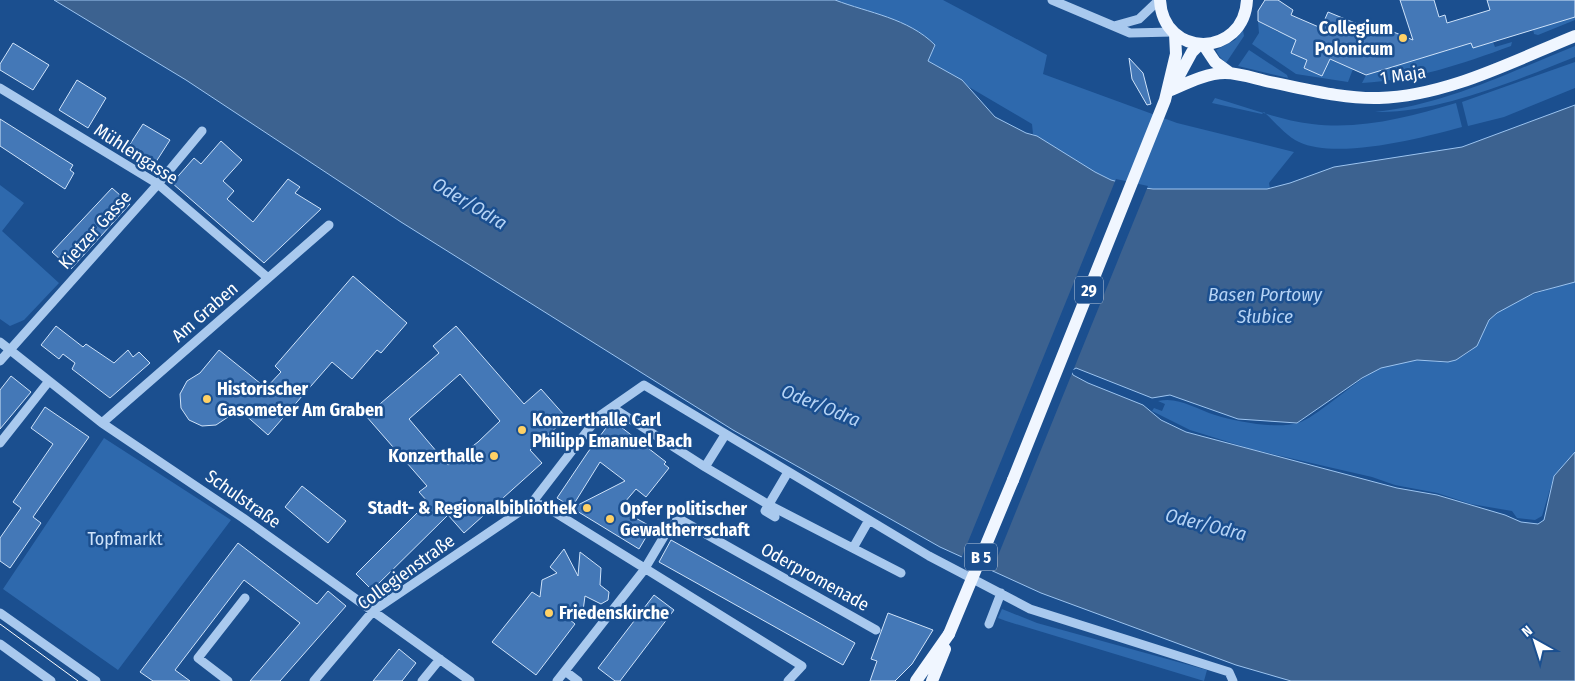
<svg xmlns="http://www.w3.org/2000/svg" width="1575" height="681" viewBox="0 0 1575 681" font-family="'Fira Sans Condensed',sans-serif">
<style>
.green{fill:#2e69ad}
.water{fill:#3c6290;stroke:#9cc4f0}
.pier{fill:#1b4f8f}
.building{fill:#4478b7;stroke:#cfe3fa;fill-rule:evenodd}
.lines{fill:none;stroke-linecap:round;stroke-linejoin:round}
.minor{stroke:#a9c9ee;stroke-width:9}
.major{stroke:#f0f6ff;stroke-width:12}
.tram{stroke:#fff;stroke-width:1}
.major-bridge{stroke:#f0f6ff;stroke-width:12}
.poi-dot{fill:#ffd166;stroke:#1b4f8f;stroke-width:2}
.labels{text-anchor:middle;stroke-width:5;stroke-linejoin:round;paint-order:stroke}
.shield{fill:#1b4f8f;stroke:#bbcadd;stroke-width:1}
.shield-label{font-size:16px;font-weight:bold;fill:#fff}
.poi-label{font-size:18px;font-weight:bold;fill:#fff;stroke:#1b4f8f;text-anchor:start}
.street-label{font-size:18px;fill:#fff;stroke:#1b4f8f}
.park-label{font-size:18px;fill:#cfe3fa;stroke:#1b4f8f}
.water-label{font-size:19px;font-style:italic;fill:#b5d3f5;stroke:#1b4f8f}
</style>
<rect width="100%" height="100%" fill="#1b4f8f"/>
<path class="green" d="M821 0H943L1047 55 1043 74 1177 123 1294 152 1269 183 1270 189H1153L1137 187 1113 181 1095 172 1033 134 1032 124Z
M1575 17V20L1538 35 1534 34 1533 29Z
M1258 21 1278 32 1282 27 1298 37 1291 53 1307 60 1304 68 1322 76 1330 59 1353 69 1348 82 1296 74 1252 44 1259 33Z
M1243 30 1244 36 1226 63 1219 56 1216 50 1235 40Z
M1493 42 1495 47 1512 42 1511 46C1462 64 1415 80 1362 83L1375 58 1446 51 1471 43 1473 48Z
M1575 46V57C1517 80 1437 114 1375 112 1445 105 1510 72 1575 46Z
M1249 50 1287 75 1288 78 1238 66Z
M1575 62V88L1504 117 1468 126 1462 102Z
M1215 98C1247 107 1279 120 1312 124 1362 130 1409 117 1456 103L1462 127C1422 138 1337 160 1299 142 1286 136 1275 122 1264 112L1262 114 1212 103Z
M0 185 24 203 2 231 59 283 24 320 10 326 0 319Z
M1575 282V452L1554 476 1542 516 1535 520 1517 518 1512 511 1471 504 1437 493 1395 485 1372 477 1251 449 1190 430 1152 411 1154 408 1162 411 1165 404 1158 401C1178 396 1196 409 1215 415 1237 422 1276 429 1298 423 1315 418 1353 383 1373 372 1386 364 1409 359 1424 360 1436 361 1446 365 1457 359 1486 345 1475 339 1489 319 1502 301 1553 288 1575 282Z
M104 438 231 520 118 670 3 589Z
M1002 609 1037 623 1207 670 1204 681 1006 621 998 618Z"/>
<path class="water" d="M54 0H835C869 13 908 18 935 45L928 61 962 80 995 117 1026 133 1037 136 1095 172 1111 180 1137 187 1153 189H1267L1290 183 1334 167 1462 147 1575 105V282L1534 293 1497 313 1489 320 1477 346 1456 360 1448 362 1417 360 1381 368 1362 378 1297 423 1238 419 1170 395 1152 398 1076 368 1071 371 1073 375 1088 383 1143 405 1161 420 1186 432 1397 488 1437 495 1505 515 1521 522 1538 524 1544 520 1554 476 1575 452V681H1291L1236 665 1041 593 940 547 733 430 401 222 186 80Z"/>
<path class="pier" d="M1116 179 1148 186 991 573 961 559Z"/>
<path class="building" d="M1265 0H1278L1293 10 1291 15 1321 28 1328 12 1372 30 1374 24 1413 40 1400 0H1434L1439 17 1445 15 1447 23 1490 10 1487 0H1575V17L1473 48 1471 43 1366 75 1330 59 1322 76 1304 68 1307 60 1291 53 1296 40 1258 21V11Z
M13 43 49 65 33 90 0 70V64Z
M1129 58 1143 73 1151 104 1147 105 1132 79Z
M77 80 106 98 88 128 59 110Z
M0 119 73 165 70 170 74 173 65 189 0 146Z
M143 124 170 140 152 168 125 152Z
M221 141 242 160 223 181 234 191 227 199 253 222 288 179 300 187 295 193 321 209 264 263 172 183 194 158 201 164Z
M112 188 130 204 71 269 52 252Z
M353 276 407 323 381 353 377 350 352 379 332 362 268 435 234 405 228 417 216 425 202 426 189 420 181 408 180 394 187 381 200 373 219 350 266 388 281 372 275 366Z
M56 326 83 347 86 344 114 363 128 350 133 357 139 352 150 363 110 398 72 369 75 363 63 354 59 359 41 345Z
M456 326 524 404 541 389 565 416 563 418 565 420 530 450 542 463 464 533 448 515 372 590 356 574 428 502 419 492 427 486 366 416 439 353 433 346ZM460 374 500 421 478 442 448 465 409 419Z
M11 376 31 392 0 429V390Z
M45 407 89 437 33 517 41 523 10 568 0 561V538L21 508 13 502 53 444 31 428Z
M612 420 666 462 664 464 669 468 646 497 636 489 619 509 652 527 639 549 572 508 625 481 600 462 572 507 557 498 588 452Z
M302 486 346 521 328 543 285 507Z
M671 540 855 643 843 665 659 562Z
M238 543 317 604 328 591 346 606 280 681H250L300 623 244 580 175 670 190 681H153L140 672Z
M564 549 578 576 580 552 601 568 600 585 609 592 608 600 601 604 585 596 583 611 569 619 575 624 536 675 492 642 532 592 540 597 542 580 557 573 550 567Z
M654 595 674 610 620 681H615L598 668Z
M888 613 933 630 912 664 895 681H870L877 661 871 659Z
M399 649 416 663 402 681H373Z"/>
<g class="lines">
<path class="minor" d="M1052 0 1130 33 1173 32
M1114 26 1139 19 1159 0
M0 88 158 184 268 278
M0 342 102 423 243 518 470 681
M0 361 158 184 202 131
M613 408 705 467 769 505 901 573
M102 423 329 225
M0 443 49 381
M705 467 725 435
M531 504 543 505 802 666 788 681
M775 517 765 511 788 472
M853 548 869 520
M0 613 96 681
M989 624 1001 593
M0 644 51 681
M565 671 578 681
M228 681 198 658 245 598
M314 681 373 611 531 504 598 417 644 385 929 556 1030 609 1229 672 1233 681
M422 681 440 659
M557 681 644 570 672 523 681 520 876 630"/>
<path class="major" d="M1160 0C1163 59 1244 58 1247 0
M1203 44 1215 62 1230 73
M1173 87 1192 52 1200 44
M1171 90C1187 83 1207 73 1225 73 1240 73 1256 79 1270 82 1306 89 1343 99 1379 98 1447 96 1513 61 1575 36
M1013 480 1165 100 1176 54 1175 34
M916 681 949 634
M932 681 945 649"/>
<path class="tram" d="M0 624 78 681"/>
<path class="major-bridge" d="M949 634 1013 480"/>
</g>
<g class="poi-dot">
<circle cx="1403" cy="38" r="5"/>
<circle cx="207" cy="399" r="5"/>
<circle cx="522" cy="430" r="5"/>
<circle cx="494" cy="456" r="5"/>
<circle cx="587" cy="508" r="5"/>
<circle cx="610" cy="519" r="5"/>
<circle cx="549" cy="613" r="5"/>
</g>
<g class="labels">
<g class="shield">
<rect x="1075" y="276.5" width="28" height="27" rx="4"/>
<rect x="965" y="543.5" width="32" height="27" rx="4"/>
</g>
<g class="shield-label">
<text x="1089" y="296">29</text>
<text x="981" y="563">B 5</text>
</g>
<g class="poi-label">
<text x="1393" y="34" text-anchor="end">Collegium<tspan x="1393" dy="21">Polonicum</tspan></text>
<text x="217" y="395">Historischer<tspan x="217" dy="21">Gasometer Am Graben</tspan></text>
<text x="532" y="426">Konzerthalle Carl<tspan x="532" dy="21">Philipp Emanuel Bach</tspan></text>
<text x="484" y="462" text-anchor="end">Konzerthalle</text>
<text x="577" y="514" text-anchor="end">Stadt- &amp; Regionalbibliothek</text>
<text x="620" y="515">Opfer politischer<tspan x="620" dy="21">Gewaltherrschaft</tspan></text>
<text x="559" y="619">Friedenskirche</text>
</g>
<g class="street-label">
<text transform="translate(1403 75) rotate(-9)" y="6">1 Maja</text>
<text transform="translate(136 154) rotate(33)" y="6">Mühlengasse</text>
<text transform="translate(95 230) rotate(-48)" y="6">Kietzer Gasse</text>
<text transform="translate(205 312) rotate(-41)" y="6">Am Graben</text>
<text transform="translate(243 499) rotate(35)" y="6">Schulstraße</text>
<text transform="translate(406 572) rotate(-36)" y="6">Collegienstraße</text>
<text transform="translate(815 577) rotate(29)" y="6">Oderpromenade</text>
</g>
<g class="park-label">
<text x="125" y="545">Topfmarkt</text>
</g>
<g class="water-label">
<text transform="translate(470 203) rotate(31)" y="7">Oder/Odra</text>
<text x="1265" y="301">Basen Portowy<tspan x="1265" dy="22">Słubice</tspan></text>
<text transform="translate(821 405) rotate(22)" y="7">Oder/Odra</text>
<text transform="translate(1206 524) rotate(14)" y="7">Oder/Odra</text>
</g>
</g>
<g transform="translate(1535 641) rotate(321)" stroke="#1b4f8f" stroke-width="4" paint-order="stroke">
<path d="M0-4L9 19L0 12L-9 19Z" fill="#ffffff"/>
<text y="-8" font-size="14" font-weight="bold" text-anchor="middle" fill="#ffffff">N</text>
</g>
</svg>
